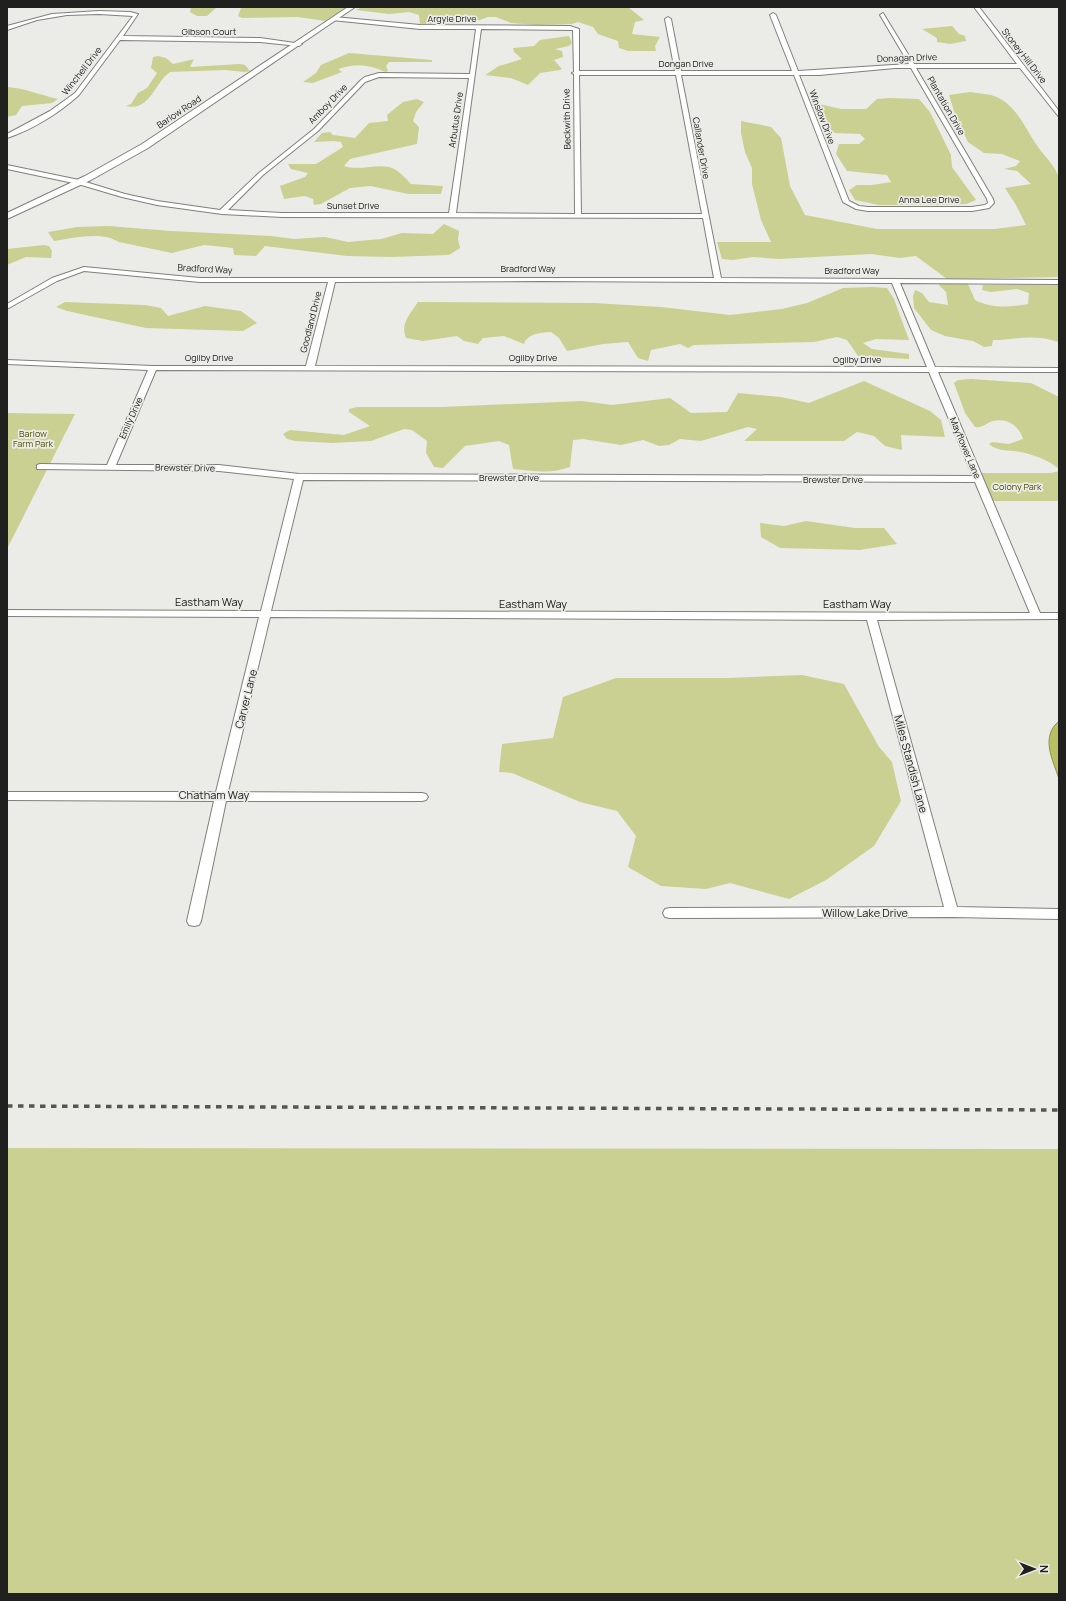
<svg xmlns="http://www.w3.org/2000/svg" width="1066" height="1601" viewBox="0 0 1066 1601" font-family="Manrope,sans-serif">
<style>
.green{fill:#cad091}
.water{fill:#b9c063;stroke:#8b904e}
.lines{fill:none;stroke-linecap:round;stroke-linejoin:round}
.minor-casing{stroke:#7f807b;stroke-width:2}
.tertiary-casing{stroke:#7f807b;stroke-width:2}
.minor{fill:#fff;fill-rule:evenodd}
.tertiary{fill:#fff;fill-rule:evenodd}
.rail{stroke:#555552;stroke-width:3.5;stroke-dasharray:5.5 5.5;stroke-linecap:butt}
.labels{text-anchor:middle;stroke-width:3.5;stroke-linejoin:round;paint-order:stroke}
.far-street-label{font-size:9px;fill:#20201e;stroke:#ebece7}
.far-park-label{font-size:9px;fill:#4b4e05;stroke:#ebece7}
.street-label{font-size:11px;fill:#20201e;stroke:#ebece7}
</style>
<rect width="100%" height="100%" fill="#ebece7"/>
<path class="green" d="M191 7H217L207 16H197L190 12Z
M244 7H347L325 21 298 17 242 18 238 16 241 8Z
M362 7H628L644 20 635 22 632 34 660 37 655 46 656 51H628L619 48 618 41 598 34 593 27 578 22 572 24 537 25 511 23 496 17H488L471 23 420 25 419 15 409 12 389 14 356 10Z
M952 26 959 34 965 36 966 41 950 44 937 42V38L922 29Z
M569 36 572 43 569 46 555 49 562 51 563 57 554 60 562 69 560 70 540 73 528 85 511 78 485 75 499 66 522 59 514 52 513 48 534 46 540 40Z
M349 53 432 60V62H389L386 66 388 71 385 72C369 64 355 63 338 69L342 72 313 83 303 82 316 73 321 65Z
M158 56 166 58 173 64 194 59 190 67 240 64 245 65 250 71 245 72 225 70 170 72C155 82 150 112 126 106L131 104 138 93 147 88 157 73 151 68 153 57Z
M7 87C25 88 40 95 58 99L52 103 22 106 16 115 7 117Z
M970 92C977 93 985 94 991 95 1016 102 1025 129 1038 147 1046 158 1055 165 1059 178V277L947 279 916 256 900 258 871 254 779 259 753 257 733 260 722 259 717 242H771L761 220 752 184V168L745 152 741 133V121L771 127 781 138 790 186 805 215 877 229H995L1026 225 1016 205 1005 188 1031 184 1017 171 1004 169 1016 166 1020 161 1002 154 984 153 968 142 955 114 949 95Z
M889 98 919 99 930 112 951 155 952 167 976 200 966 204 944 205H879L855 200 849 190 857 185H872L891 182 887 175 847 171 836 154 839 144H859L865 139 860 134 835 133 825 125 819 104 841 109H866L877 99Z
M417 99 424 102 416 112 413 121 419 127 417 144 350 159 344 166C361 171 374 164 389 167 398 169 405 178 411 184L443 186 441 194H408L371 186 350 188 321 204 314 205 313 199 305 196 284 199 280 186 305 177 308 173 291 169 288 164H316L343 147 341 142 334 141 314 142 322 133 330 132 333 135 355 138 369 123 388 121 387 115 403 102Z
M444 224 459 231 458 239 460 248 449 255 391 257 347 256 265 246 256 256 234 255 233 248 204 245 172 253 119 242C101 231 74 238 54 241L48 232 77 227 108 226 171 231 271 236 294 239 325 237 348 242 381 239 402 233 433 234Z
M44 245 49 246 52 251 51 258 26 257 7 265V249Z
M937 283 968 284 975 300C993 309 1009 307 1028 304L1029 293 1017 289 991 292 982 290 983 285H1059V342C1053 341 1047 338 1040 338 1025 336 1009 340 993 340L992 346 984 347 973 341 945 336 931 330 914 308 913 296 915 290 922 293 929 302 948 305 946 292Z
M872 287 887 288 894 299 909 340 876 339 863 343 872 349 909 354V359L858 356 847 340 837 337 814 342 694 345 688 348 680 344 651 350 648 361 638 358 628 342 603 344 567 351 559 338 551 332C540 333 528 333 524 344L504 336 483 338 478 344 464 341 457 336 423 341 406 338C400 324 410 314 418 302L594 303 661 307 730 315 782 309 807 303 843 288Z
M65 302 145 305 161 308 168 316 205 306 241 311 257 323 243 331 146 328 67 311 56 307Z
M971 379 1031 383 1059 397V469C1050 461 1037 456 1025 453 1012 449 999 453 989 444L992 442 1009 444 1023 439C1019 426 1008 418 993 421 986 423 983 428 975 427L965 413 954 383 958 380Z
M864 381 930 411 941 420 945 437 901 435 902 450 885 446 874 436 857 432 844 441H744L757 429 748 427 701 441 680 439 669 445 659 446 643 440 621 445 583 439 573 440 570 467C552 474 532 471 513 469L509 445 499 441 465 446 443 468 434 467 426 453 427 441 412 430 404 429 371 441 332 443 295 441 287 439 283 434 290 430 344 435 370 426 349 412V409L357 407H441L582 401 612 405 670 398 691 413 727 412 738 393 781 397 809 403Z
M7 413 75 414 7 549Z
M1059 471V501H988L976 473H1051Z
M806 521 855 528H884L897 544 860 550 780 548 761 537 760 523 784 526Z
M802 675 844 684 879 747 892 762 901 801 874 846 826 880 789 899 730 883 706 889 661 886 628 867 636 836 617 811 580 802 512 773 499 772 502 744 553 738 563 697 616 678H728Z
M7 1148 1059 1149V1594H7Z"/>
<path class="water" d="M1059 721V779C1053 760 1040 737 1059 721Z"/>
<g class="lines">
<defs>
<path id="minor" d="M974 7H979L1059 111V117L1020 68H916L993 199 994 203 989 208 972 211H868L856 209 843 202 794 75H681L721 278 1059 280V284L900 283 935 367 1059 368V372H938L1040 613H1059V619L877 620 957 907 1059 909V919L952 917 670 918 665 917 663 913 665 909 670 908 944 907 867 620 270 617 228 792 422 793 426 794 428 797 426 800 422 801H226L201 921 199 925 194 926 189 925 187 921 214 801 7 800V792H216L259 617 7 616V610L261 611 294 479 219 471 37 469V465L40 464 107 465 148 370 7 364V360L153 366H306L328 282H200L84 271 57 281 7 309V304L52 278 84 267 200 278H714L703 218 282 217 222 214 157 205 122 197 78 184 7 169V165L79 180 125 194 157 201 220 210 259 173 314 129 361 80 365 77 379 73 470 74 476 29H420L332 20 334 17 420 25 570 26 579 29V71H675L665 19 668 17 671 19 681 71H792L770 15 773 13 776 15 798 71 909 64 880 15 883 13 914 64H1017ZM481 29 573 30 574 72 572 73 574 74 575 214 456 213ZM895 68H911L987 199 988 203 985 205 972 207H868L859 206 849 201 799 75H819ZM579 75H676L702 214H581ZM379 77 469 78 449 213H282L228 210 263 175 318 131 365 82ZM540 281 892 283 927 367 315 366 335 282ZM156 370 929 372 973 476 299 474 219 465H116ZM303 480 975 482 1030 613 271 611Z
M99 11 130 12 138 14 123 36 260 38 302 44 299 46 260 42 120 40 79 95C59 113 32 130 7 138V134L50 111 75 93 133 16 99 14 67 15 37 20 7 30V26L52 14Z"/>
<path id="tertiary" d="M348 7H355L148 148 91 180 7 219V213L85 176 142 144Z"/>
</defs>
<use href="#minor" class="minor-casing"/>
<use href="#tertiary" class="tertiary-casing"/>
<use href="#minor" class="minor"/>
<use href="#tertiary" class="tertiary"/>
<path class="rail" d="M7 1106 1059 1110"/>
</g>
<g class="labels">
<g class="far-street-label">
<text x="452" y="22">Argyle Drive</text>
<text x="209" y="35">Gibson Court</text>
<text transform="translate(1024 56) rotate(52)" y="3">Stoney Hill Drive</text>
<text transform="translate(907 58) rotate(-2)" y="3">Donagan Drive</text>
<text x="686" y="67">Dongan Drive</text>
<text transform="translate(82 71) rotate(-52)" y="3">Winchell Drive</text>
<text transform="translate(328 104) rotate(-46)" y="3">Amboy Drive</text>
<text transform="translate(946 106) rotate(60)" y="3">Plantation Drive</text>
<text transform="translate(179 112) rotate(-34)" y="3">Barlow Road</text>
<text transform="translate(822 117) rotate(69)" y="3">Winslow Drive</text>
<text transform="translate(567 119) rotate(-91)" y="3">Beckwith Drive</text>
<text transform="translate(456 120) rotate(-82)" y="3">Arbutus Drive</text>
<text transform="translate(701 148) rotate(80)" y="3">Callander Drive</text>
<text x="929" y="203">Anna Lee Drive</text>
<text x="353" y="209">Sunset Drive</text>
<text transform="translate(205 269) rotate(3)" y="3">Bradford Way</text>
<text x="528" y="272">Bradford Way</text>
<text x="852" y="274">Bradford Way</text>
<text transform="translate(311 322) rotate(-76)" y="3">Goodland Drive</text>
<text x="209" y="361">Ogilby Drive</text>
<text x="533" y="361">Ogilby Drive</text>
<text x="857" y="363">Ogilby Drive</text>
<text transform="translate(131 418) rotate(-66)" y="3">Emily Drive</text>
<text transform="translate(965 448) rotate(67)" y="3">Mayflower Lane</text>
<text transform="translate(185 468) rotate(1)" y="3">Brewster Drive</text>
<text x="509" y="481">Brewster Drive</text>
<text x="833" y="483">Brewster Drive</text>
</g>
<g class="far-park-label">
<text x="33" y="437">Barlow<tspan x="33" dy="10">Farm Park</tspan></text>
<text x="1017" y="490">Colony Park</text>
</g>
<g class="street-label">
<text x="209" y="606">Eastham Way</text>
<text x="533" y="608">Eastham Way</text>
<text x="857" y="608">Eastham Way</text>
<text transform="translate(246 699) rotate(-76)" y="4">Carver Lane</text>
<text transform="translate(911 764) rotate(75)" y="4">Miles Standish Lane</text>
<text x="214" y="799">Chatham Way</text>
<text x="865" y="917">Willow Lake Drive</text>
</g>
</g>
<rect width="1066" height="1601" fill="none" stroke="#20201e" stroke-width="16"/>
<g transform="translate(1034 1569) rotate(90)" stroke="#ebece7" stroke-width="3" paint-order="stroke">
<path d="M0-3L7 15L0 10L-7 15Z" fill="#20201e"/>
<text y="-6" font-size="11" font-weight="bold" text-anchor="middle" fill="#20201e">N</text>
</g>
</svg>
